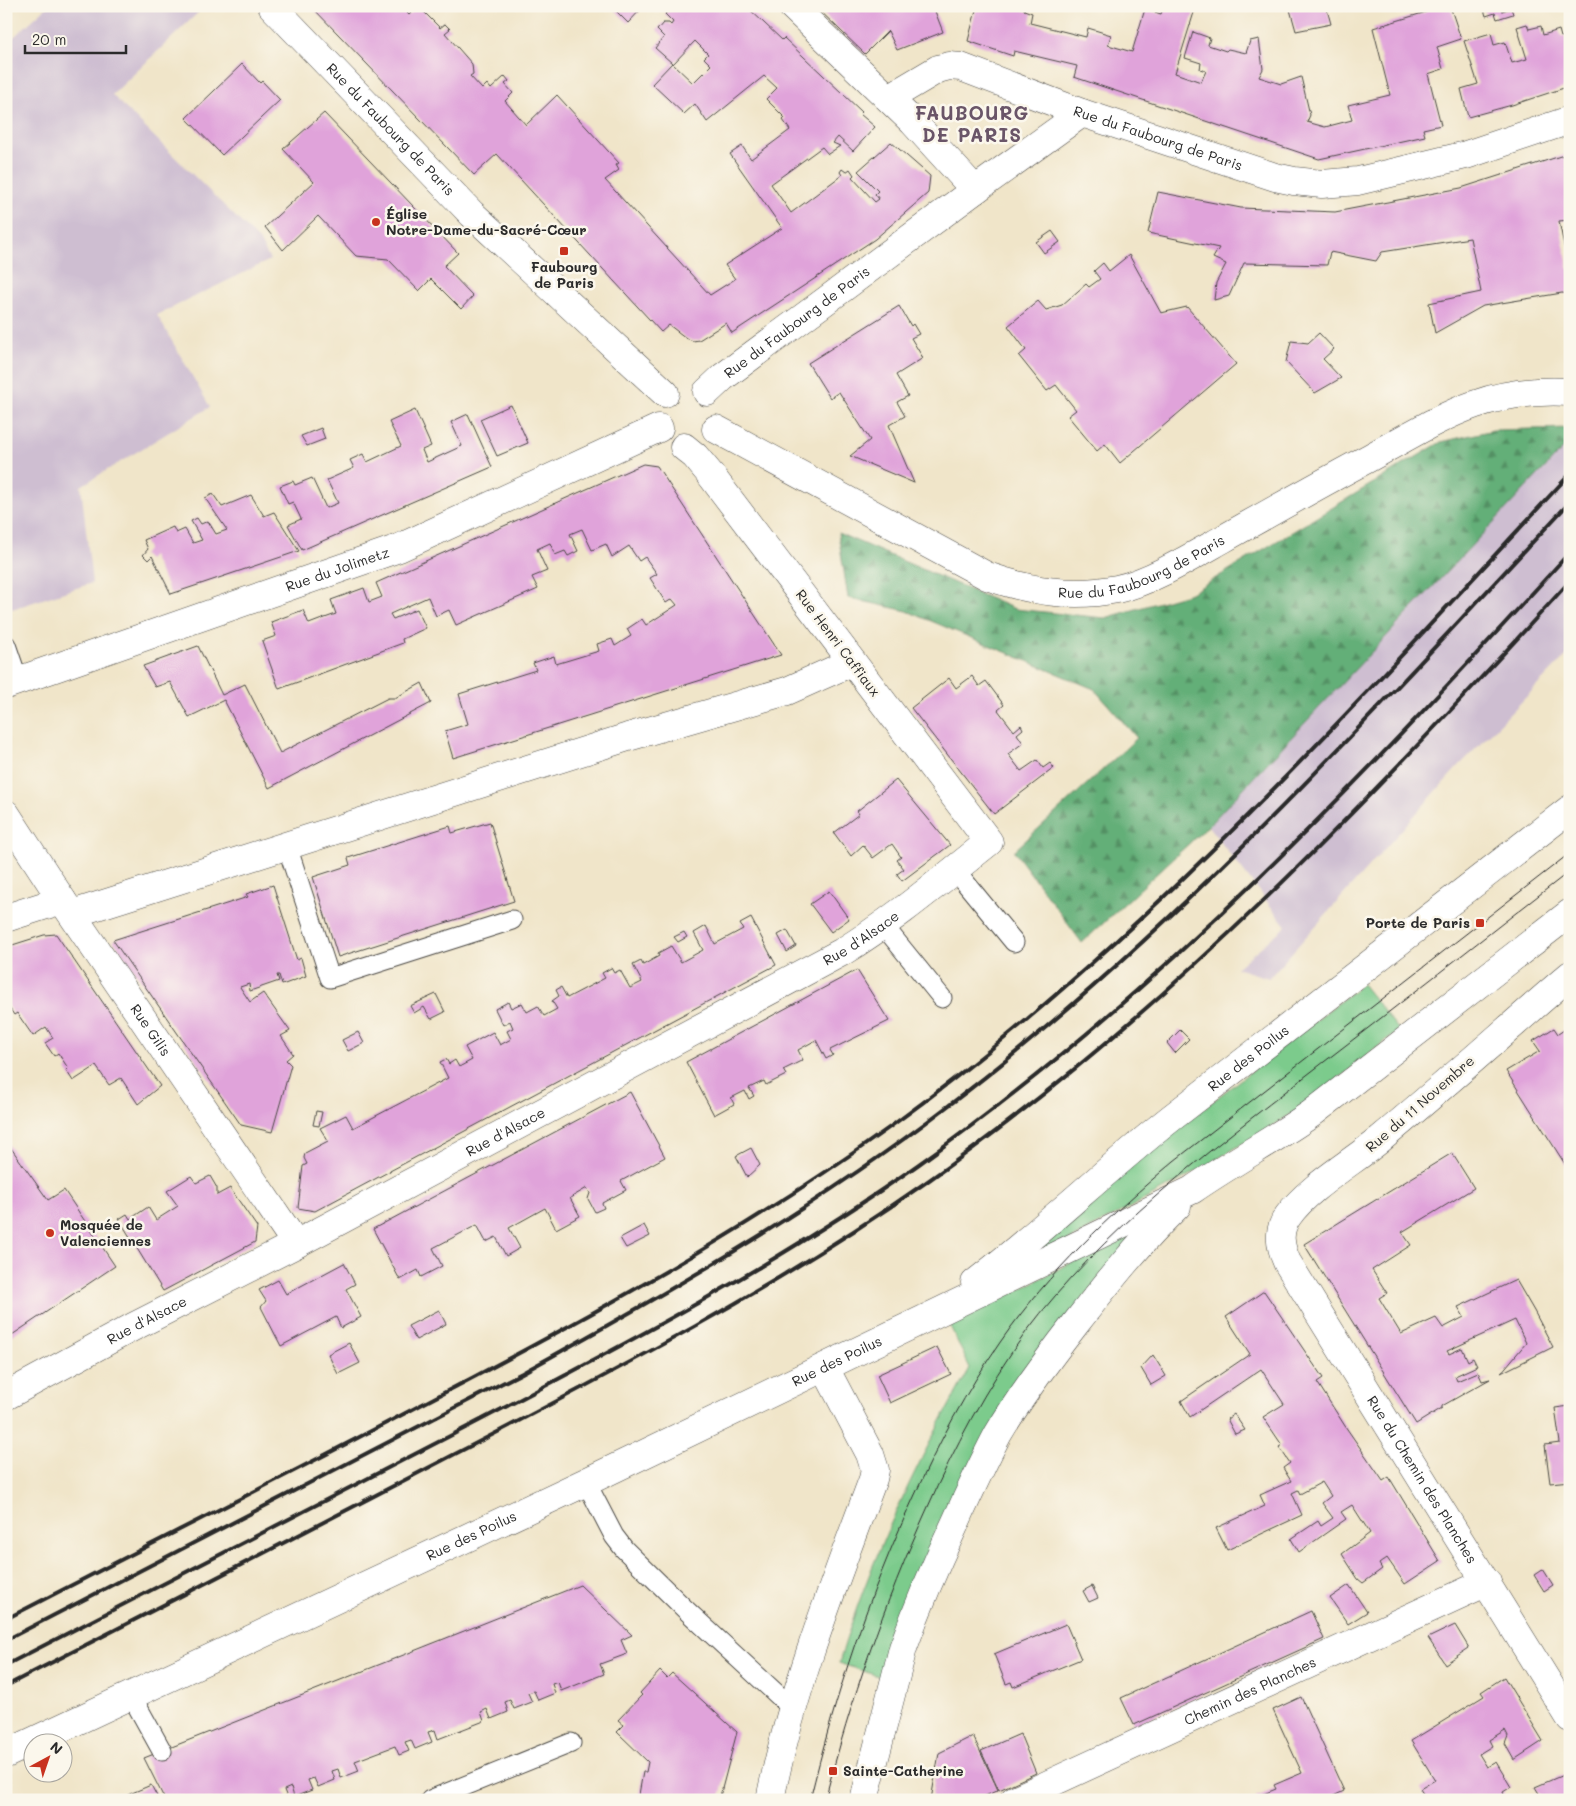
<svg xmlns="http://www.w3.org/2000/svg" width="1576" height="1806" viewBox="0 0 1576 1806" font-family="Mali,sans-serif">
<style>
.industrial{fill:#cebed1}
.grass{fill:#7bcb8c;stroke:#537b5c}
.forest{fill:url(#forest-firs);stroke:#486d52}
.building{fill:#e0a3da;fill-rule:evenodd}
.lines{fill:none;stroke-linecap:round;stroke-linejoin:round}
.service-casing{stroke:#494743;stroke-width:21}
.minor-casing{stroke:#494743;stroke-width:29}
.service{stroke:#fff;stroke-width:19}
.minor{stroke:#fff;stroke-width:28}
.tram{stroke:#2b2b2b;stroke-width:1}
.rail{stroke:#2b2b2b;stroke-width:4}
.poi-dot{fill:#c8321e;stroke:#fbf7ec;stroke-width:2}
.labels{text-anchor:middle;stroke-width:5;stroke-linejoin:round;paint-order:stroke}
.street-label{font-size:14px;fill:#2b2b2b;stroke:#fbf7ec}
.poi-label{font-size:14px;font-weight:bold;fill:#2b2b2b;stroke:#fbf7ec;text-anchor:start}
.district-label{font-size:19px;font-weight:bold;letter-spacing:1px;fill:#6a5568;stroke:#fbf7ec}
</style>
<defs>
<pattern id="forest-firs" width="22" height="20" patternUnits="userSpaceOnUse" patternTransform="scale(1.25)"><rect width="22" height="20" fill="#64af78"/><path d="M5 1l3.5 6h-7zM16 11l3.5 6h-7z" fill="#538f63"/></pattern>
</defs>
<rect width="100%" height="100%" fill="#fbf7ec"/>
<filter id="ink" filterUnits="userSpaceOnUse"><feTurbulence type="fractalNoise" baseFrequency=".02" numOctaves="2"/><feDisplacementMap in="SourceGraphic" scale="10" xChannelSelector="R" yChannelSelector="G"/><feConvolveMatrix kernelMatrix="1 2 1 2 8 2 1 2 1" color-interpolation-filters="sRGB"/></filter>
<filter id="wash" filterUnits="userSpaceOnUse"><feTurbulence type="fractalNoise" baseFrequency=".0096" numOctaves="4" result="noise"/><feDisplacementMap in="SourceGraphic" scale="20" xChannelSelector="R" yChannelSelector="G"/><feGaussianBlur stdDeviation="1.12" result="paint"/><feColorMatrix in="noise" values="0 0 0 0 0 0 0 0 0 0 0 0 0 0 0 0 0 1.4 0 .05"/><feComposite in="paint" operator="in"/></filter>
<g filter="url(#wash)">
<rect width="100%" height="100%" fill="#f0e5c9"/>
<path class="industrial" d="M48 6H205L112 95 259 240 270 260 157 315 210 407 81 486 92 583 6 611V42L16 35Z
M1570 441V652L1456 769 1269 978 1236 968 1286 926 1208 826Z"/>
<path class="grass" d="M1362 984 1399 1030 1306 1105 1201 1169 1003 1276 1124 1171Z
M1139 1227 1034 1363 884 1678 839 1663C869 1560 917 1462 970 1368L950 1326Z"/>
<path class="forest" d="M1570 428V441L1208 826 1082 943 1014 851 1137 738 1094 689 907 611 848 598 838 533 1015 609 1105 618 1191 593 1441 442 1493 430Z"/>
<g id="blocks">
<path class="building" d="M311 6H400L409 15 418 6H428L424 12 440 28 445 24 450 29 445 33 472 64 473 74 470 76 482 89 487 84 491 89 505 76 509 81 505 84 513 93 505 101 526 125 557 95 619 163 616 165 619 170 605 180 710 295 735 279 725 265 782 228 730 154 742 146 751 159 790 130 783 120 785 118 766 99 777 88 764 76 707 122 695 104 684 114 652 84 672 63 655 48 664 37 657 30 663 23H669L671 25 673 22 665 14 672 6H746L782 40 784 38 862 112 860 114 875 127 853 151 838 137 833 143 840 146 828 154 822 147 771 184 791 213 842 175 840 172 842 169 846 172 850 169 854 175 852 177 875 202 879 199 875 194 878 191 858 171 891 142 930 176 928 193 875 239 732 333 726 323 699 340 693 341 686 338 669 325 661 332 497 154 474 175ZM695 41 708 54 704 58 711 65 693 83 673 64Z
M611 6H644L628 23Z
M815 6H933L943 32 897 50 888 31 865 54Z
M977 6H1025L1024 10 1032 13 1030 23 1086 37 1088 28 1111 35 1108 45 1132 52 1145 9 1161 14 1164 6H1196L1175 73 1201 82 1206 71 1200 69 1201 63 1185 58 1193 32 1210 38 1208 45 1226 51 1228 49 1246 53 1250 41 1259 39 1263 69 1259 77 1281 84 1301 77 1310 115 1307 122 1325 127 1352 120 1348 105 1390 95 1373 28 1426 12 1424 6H1450L1461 39 1437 47 1443 69 1428 74 1441 125 1423 129 1425 136 1319 159 1074 77 1077 66 1014 51 1013 56 968 41Z
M1289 6H1326L1331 24 1296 31Z
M1483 6H1501L1502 11 1511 8 1513 14 1497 19 1495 13 1486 16Z
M1527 24 1529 29 1541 26 1543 35 1559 30 1561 37 1570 35V86L1512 105 1468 117 1461 89 1478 84 1464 41 1491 33 1494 45 1505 42 1512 63 1527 59 1517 27Z
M242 64 260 83 262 81 280 100 222 155 186 118Z
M324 113 458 253 444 266 473 296 461 309 431 279 419 291 388 259 356 256 318 216 283 250 265 227 314 182 283 149Z
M1570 153V220L1559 221 1570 275V294L1562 293 1483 306 1435 333 1429 303 1481 292 1470 238 1382 252 1376 261 1330 252 1327 265 1244 263 1229 296 1214 300 1216 283 1226 264 1213 258 1219 248 1148 233 1158 192 1241 208 1335 212 1461 188Z
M1052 231 1060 242 1044 253 1036 242Z
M1129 255 1161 313 1187 307 1236 364 1120 463 1105 444 1097 451 1068 416 1076 410 1056 385 1047 391 1019 356 1026 350 1008 326 1038 301 1046 310 1062 305 1086 284 1089 287 1100 279 1094 271 1103 263 1109 271Z
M899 306 911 326 913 324 919 334 911 338 923 358 896 375 908 396 897 402 905 416 889 425 914 483 850 456 870 440 839 392 830 398 808 363Z
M1319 333 1334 349 1323 359 1341 378 1315 393 1286 362 1291 341 1308 343Z
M511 405 528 443 497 456 480 419Z
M415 410 431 446 422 450 427 462 462 446 451 422 468 414 492 467 302 550 288 525 301 519 293 502 288 504 280 486 293 481 295 485 312 478 326 508 338 503 327 480 354 468 350 460 363 454 367 462 401 446 389 422Z
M321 428 325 439 307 446 301 436Z
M643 464 657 466 781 655 453 758 445 731 468 724 459 694 536 670 533 663 554 656 556 664 599 651 597 644 612 639 615 646 631 636 627 629 642 619 646 625 677 605 672 599 666 603 650 578 657 574 645 557 639 561 629 546 612 557 606 544 592 550 582 529 570 534 578 551 568 556 565 551 555 555 550 543 537 549 547 571 532 577 538 589 456 625 449 610 436 616 428 597 390 614 393 619 417 609 426 628 402 639 403 643 279 689 262 641 276 636 271 622 303 610 309 624 322 619 336 614 331 600 364 588 369 602 382 597 376 583Z
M213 494 222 507 251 495 264 516 274 512 299 551 171 594 152 556 148 560 143 555 148 549 144 540 173 527 176 533 185 529 193 543 202 540 191 521 197 518 201 524 208 521 216 534 227 530 205 498Z
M198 646 222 695 245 684 280 753 388 698H395L422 683 431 703 269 788 224 700 189 717 170 682 155 687 143 666Z
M972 676 979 686 986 681 1004 705 998 710 1014 731 1021 725 1023 729 1017 734 1023 743 1008 754 1021 771 1037 760 1043 768 1050 763 1054 768 994 814 911 708 949 678 956 688Z
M896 780 950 845 902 881 897 874 904 869 897 860 901 857 892 844 873 858 863 845 851 856 834 833 859 814 857 811Z
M490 822 514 901 338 957 313 877 350 865 348 858 450 826 452 833Z
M273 885 297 960 301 958 306 976 282 985 279 975H277L279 981 250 991 249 984 240 987 250 1002 263 993 290 1031 281 1036 293 1054 286 1060 291 1065 272 1132 241 1125 113 940 248 897 246 894Z
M829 891 849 919 831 932 810 904Z
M751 918 776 965 315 1211 298 1208 303 1166 307 1164 304 1158 305 1153 328 1141 320 1128 346 1115 353 1128 448 1078 440 1062 446 1059 449 1064 455 1060 459 1067 472 1060 465 1047 493 1032 500 1045 511 1039 507 1031 513 1028 510 1021 503 1025 495 1009 508 1002 511 1008 522 1003 527 1012 538 1006 544 1016 557 1009 552 1001 559 996 556 990 561 987 567 998 605 978 602 973 611 968 614 973 620 970 630 988 642 982 633 965 641 961 643 965 659 956 658 953 671 946 681 962 703 950 694 933 706 926 715 944 743 929 740 924Z
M787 930 796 946 787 952 778 935Z
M684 932 687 937 678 942 674 937Z
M56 934 160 1086 138 1104 121 1078 109 1085 96 1066 73 1081 66 1070 68 1068 58 1053 54 1056 45 1043 53 1038 46 1027 33 1036 17 1013 14 1015 6 1003V947L44 935Z
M857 970 889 1021 830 1050 833 1055 826 1059 816 1040 798 1050 803 1060 783 1070 786 1075 766 1085 764 1081 749 1088 754 1096 749 1099 745 1091 731 1098 734 1104 714 1115 686 1062Z
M436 994 445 1012 431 1019 424 1007 414 1013 410 1006Z
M1554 1028 1558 1034 1567 1028 1570 1030V1172L1506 1071 1540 1051 1533 1041Z
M1180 1030 1189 1039 1175 1053 1167 1043Z
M358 1032 364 1043 348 1051 342 1040Z
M630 1092 665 1157 621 1181 626 1190 602 1203 604 1208 595 1212 588 1199 590 1193 587 1188 570 1198 580 1216 556 1229 545 1208 509 1228 520 1248 506 1256 496 1237 486 1242 477 1225 433 1248 442 1266 421 1277 418 1270 400 1280 373 1229Z
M316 1111 322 1112 319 1126 313 1125Z
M6 1141 48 1200 64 1190 115 1266 6 1339Z
M751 1148 760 1165 747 1177 736 1156Z
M1452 1153 1474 1188 1402 1232 1411 1245 1372 1270 1387 1293 1379 1298 1401 1334 1436 1318 1443 1328 1464 1317 1458 1307 1516 1280 1534 1311 1553 1347 1501 1373 1526 1343 1515 1320 1447 1351 1449 1354 1462 1348 1468 1361 1473 1358 1477 1366 1455 1376 1457 1381 1478 1372 1482 1381 1490 1379 1442 1406V1408L1416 1424 1304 1244Z
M191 1176 196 1183 210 1176 217 1188V1195L230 1188 257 1227 255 1242 163 1291 119 1219 127 1214 130 1219 148 1207 156 1220 178 1206 167 1191Z
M644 1225 650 1236 626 1248 620 1238Z
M344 1263 355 1284 346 1289 361 1317 341 1328 336 1317 281 1346 261 1307 266 1301 259 1290 278 1280 286 1294Z
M1264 1291 1323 1378 1317 1382 1345 1426 1383 1481 1389 1477 1440 1561 1405 1584 1387 1558 1379 1564 1382 1569 1363 1583 1358 1579 1342 1554 1370 1533 1352 1505 1341 1512 1346 1519 1299 1552 1291 1539 1318 1521 1321 1526 1333 1518 1322 1503 1331 1496 1322 1482 1300 1494 1298 1490 1292 1493 1302 1515 1227 1550 1216 1528 1265 1506 1260 1495 1291 1481 1283 1468 1290 1463 1279 1447 1282 1445 1263 1417 1284 1404 1261 1369 1190 1417 1181 1401 1250 1354 1226 1317Z
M439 1310 446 1324 416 1340 408 1326Z
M349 1343 360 1363 338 1374 328 1354Z
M937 1347 951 1374 890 1403 877 1375Z
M1153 1355 1166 1376 1151 1385 1141 1368Z
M1570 1406V1481L1550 1483 1545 1445 1560 1443 1555 1408Z
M1234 1414 1245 1430 1235 1434 1227 1419Z
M1543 1569 1553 1585 1544 1591 1534 1575Z
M580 1585 632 1635 621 1640 627 1654 600 1664 604 1674 561 1691 558 1682 552 1684 555 1693 538 1700 534 1691 528 1693 532 1702 514 1709 510 1700 505 1702 508 1712 491 1719 487 1709 481 1712 484 1721 438 1739 435 1730 428 1732 432 1742 415 1749 411 1740 405 1742 409 1751 399 1755 395 1746 355 1761 359 1771 341 1778 338 1769 332 1771 335 1780 318 1787 314 1778 308 1780 312 1790 294 1797 291 1787 284 1790 288 1800H165L144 1758Z
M1349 1585 1367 1612 1348 1624 1330 1598Z
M1092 1586 1098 1598 1089 1602 1083 1591Z
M1311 1611 1324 1639 1134 1725 1121 1698Z
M1066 1624 1081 1659 1013 1687 1011 1682 1006 1684 994 1654Z
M1455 1625 1469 1648 1445 1664 1428 1638Z
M660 1671 667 1678 672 1673 737 1732 719 1800H638L643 1772H646L648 1762 617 1732 624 1725 618 1720 642 1695 640 1693Z
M1504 1677 1543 1741 1514 1760 1505 1744 1508 1736 1505 1730 1489 1740 1492 1746 1479 1754 1487 1767 1496 1762 1511 1787 1503 1792 1504 1795 1493 1800H1427L1420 1789 1435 1780 1411 1741 1484 1696 1481 1692Z
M1301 1697 1344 1791 1325 1800H1258L1256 1797 1276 1789 1274 1785 1302 1773 1273 1710Z
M1020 1734 1036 1773 999 1790 981 1751Z
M973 1736 998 1790 977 1800H931L939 1753Z
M1570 1772V1800H1543L1535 1787Z
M151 1785 159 1800H118L132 1793Z"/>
</g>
</g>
<g filter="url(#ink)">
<use href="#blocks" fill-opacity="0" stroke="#494743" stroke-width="1"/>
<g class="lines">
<defs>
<path id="service" d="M6 645 18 680
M287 846 330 978 512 920
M955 870 1014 942
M883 925 942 998
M586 1482 614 1536 624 1549 686 1610 793 1709
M131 1695 162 1751
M430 1800 571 1743"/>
<g id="minor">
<path id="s1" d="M272 6 472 214 665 393"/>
<path d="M792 6 913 122 975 190"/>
<path id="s2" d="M889 98 938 69 949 66 961 67 1082 113 1275 177 1294 181 1322 184 1358 181 1466 155 1570 120"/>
<path id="s3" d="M707 392 723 377 975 190 1082 113"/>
<path id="s4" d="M716 429 987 576C1030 591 1072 598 1117 589 1150 582 1193 556 1223 539 1271 512 1320 484 1369 458 1440 419 1484 387 1570 392"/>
<path id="s5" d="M6 685 399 548 659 428"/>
<path id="s6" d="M6 814 62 900 296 1244"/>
<path d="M72 914 628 737 787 691 852 662"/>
<path d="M6 918 62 900"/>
<path id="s7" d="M1570 975C1506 1030 1443 1087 1378 1141 1351 1163 1308 1188 1288 1216 1277 1231 1280 1246 1287 1262L1570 1718"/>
<path id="s8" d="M975 1283C1042 1231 1103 1172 1170 1119L1570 809"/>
<path id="s9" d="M6 1396 133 1327 296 1244 842 952C894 920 941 880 989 842L710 474 695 456 684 447"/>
<path id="s10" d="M6 1754 586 1482 1192 1190C1231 1163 1272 1141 1311 1114L1570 913"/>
<path d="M770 1800C792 1690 834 1584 873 1479L875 1470 870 1454 825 1368"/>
<path d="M864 1800 903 1648C918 1606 935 1566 954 1526 968 1495 982 1464 998 1434 1021 1395 1048 1359 1076 1323 1108 1282 1140 1242 1177 1206"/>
<path id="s11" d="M1014 1800 1487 1582"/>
</g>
</defs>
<use href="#service" class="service-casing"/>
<use href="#minor" class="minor-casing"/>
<use href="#service" class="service"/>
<use href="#minor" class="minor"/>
<path class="tram" d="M810 1800C835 1696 868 1596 913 1499 938 1444 966 1391 1001 1341 1049 1272 1110 1215 1174 1161L1570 853
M825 1800C851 1699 884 1604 927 1509 954 1448 986 1387 1026 1332 1102 1231 1208 1152 1307 1075 1395 1008 1482 939 1570 871"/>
<path class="rail" d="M6 1619C149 1545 292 1473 434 1398 591 1316 746 1231 890 1127 1145 942 1356 704 1570 474
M6 1640 522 1373C669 1292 814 1209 948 1106 1178 931 1373 713 1570 502
M6 1665C162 1584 318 1505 473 1424 626 1344 778 1264 919 1164 1163 991 1369 773 1570 552
M6 1686C156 1609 305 1532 455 1454 616 1371 777 1287 925 1183 1167 1013 1373 798 1570 581"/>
</g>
</g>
<g class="poi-dot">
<circle cx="376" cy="222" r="5"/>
<rect x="559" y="246" width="10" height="10" rx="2.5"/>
<rect x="1475" y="918" width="10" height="10" rx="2.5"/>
<circle cx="50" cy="1233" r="5"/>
<rect x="828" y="1766" width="10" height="10" rx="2.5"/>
</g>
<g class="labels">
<g class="street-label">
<text dy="5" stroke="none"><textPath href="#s1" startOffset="171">Rue du Faubourg de Paris</textPath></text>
<text dy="5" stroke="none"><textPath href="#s2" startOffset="290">Rue du Faubourg de Paris</textPath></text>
<text dy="5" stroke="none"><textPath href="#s3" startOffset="114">Rue du Faubourg de Paris</textPath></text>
<text dy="5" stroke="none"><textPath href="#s4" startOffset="470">Rue du Faubourg de Paris</textPath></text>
<text dy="5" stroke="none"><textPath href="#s5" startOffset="351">Rue du Jolimetz</textPath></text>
<text transform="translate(838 643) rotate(53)" y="5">Rue Henri Caffiaux</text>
<text dy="5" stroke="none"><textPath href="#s9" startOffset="970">Rue d'Alsace</textPath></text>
<text dy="5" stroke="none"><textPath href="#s6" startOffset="260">Rue Gilis</textPath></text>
<text dy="5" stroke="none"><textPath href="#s8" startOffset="354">Rue des Poilus</textPath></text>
<text transform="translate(1420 1104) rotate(-41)" y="5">Rue du 11 Novembre</text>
<text dy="5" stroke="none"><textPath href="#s9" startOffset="565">Rue d'Alsace</textPath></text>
<text dy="5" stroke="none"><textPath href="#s9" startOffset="160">Rue d'Alsace</textPath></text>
<text dy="5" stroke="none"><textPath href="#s10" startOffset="919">Rue des Poilus</textPath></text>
<text dy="5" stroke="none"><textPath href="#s7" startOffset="676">Rue du Chemin des Planches</textPath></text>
<text dy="5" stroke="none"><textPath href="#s10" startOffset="514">Rue des Poilus</textPath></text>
<text dy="5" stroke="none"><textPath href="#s11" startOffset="260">Chemin des Planches</textPath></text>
</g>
<g class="poi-label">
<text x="386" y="219">Église<tspan x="386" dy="16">Notre-Dame-du-Sacré-Cœur</tspan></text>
<text x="564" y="272" text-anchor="middle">Faubourg<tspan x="564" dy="16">de Paris</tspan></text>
<text x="1470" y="928" text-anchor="end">Porte de Paris</text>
<text x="60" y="1230">Mosquée de<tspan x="60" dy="16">Valenciennes</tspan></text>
<text x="843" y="1776">Sainte-Catherine</text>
</g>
<g class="district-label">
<text x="972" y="120">FAUBOURG<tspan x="972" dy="22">DE PARIS</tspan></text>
</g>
</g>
<rect width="1576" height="1806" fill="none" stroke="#fbf7ec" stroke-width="25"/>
<g transform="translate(48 1758) rotate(40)"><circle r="24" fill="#fbf7ec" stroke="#a8a59f"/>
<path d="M0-4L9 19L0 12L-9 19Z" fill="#c8321e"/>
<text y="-8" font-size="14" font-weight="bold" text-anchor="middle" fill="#2b2b2b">N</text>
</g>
<path d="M25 45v8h101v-8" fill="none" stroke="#2b2b2b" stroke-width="2.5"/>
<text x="32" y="45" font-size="15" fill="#2b2b2b" stroke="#fbf7ec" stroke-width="4" paint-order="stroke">20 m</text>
</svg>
